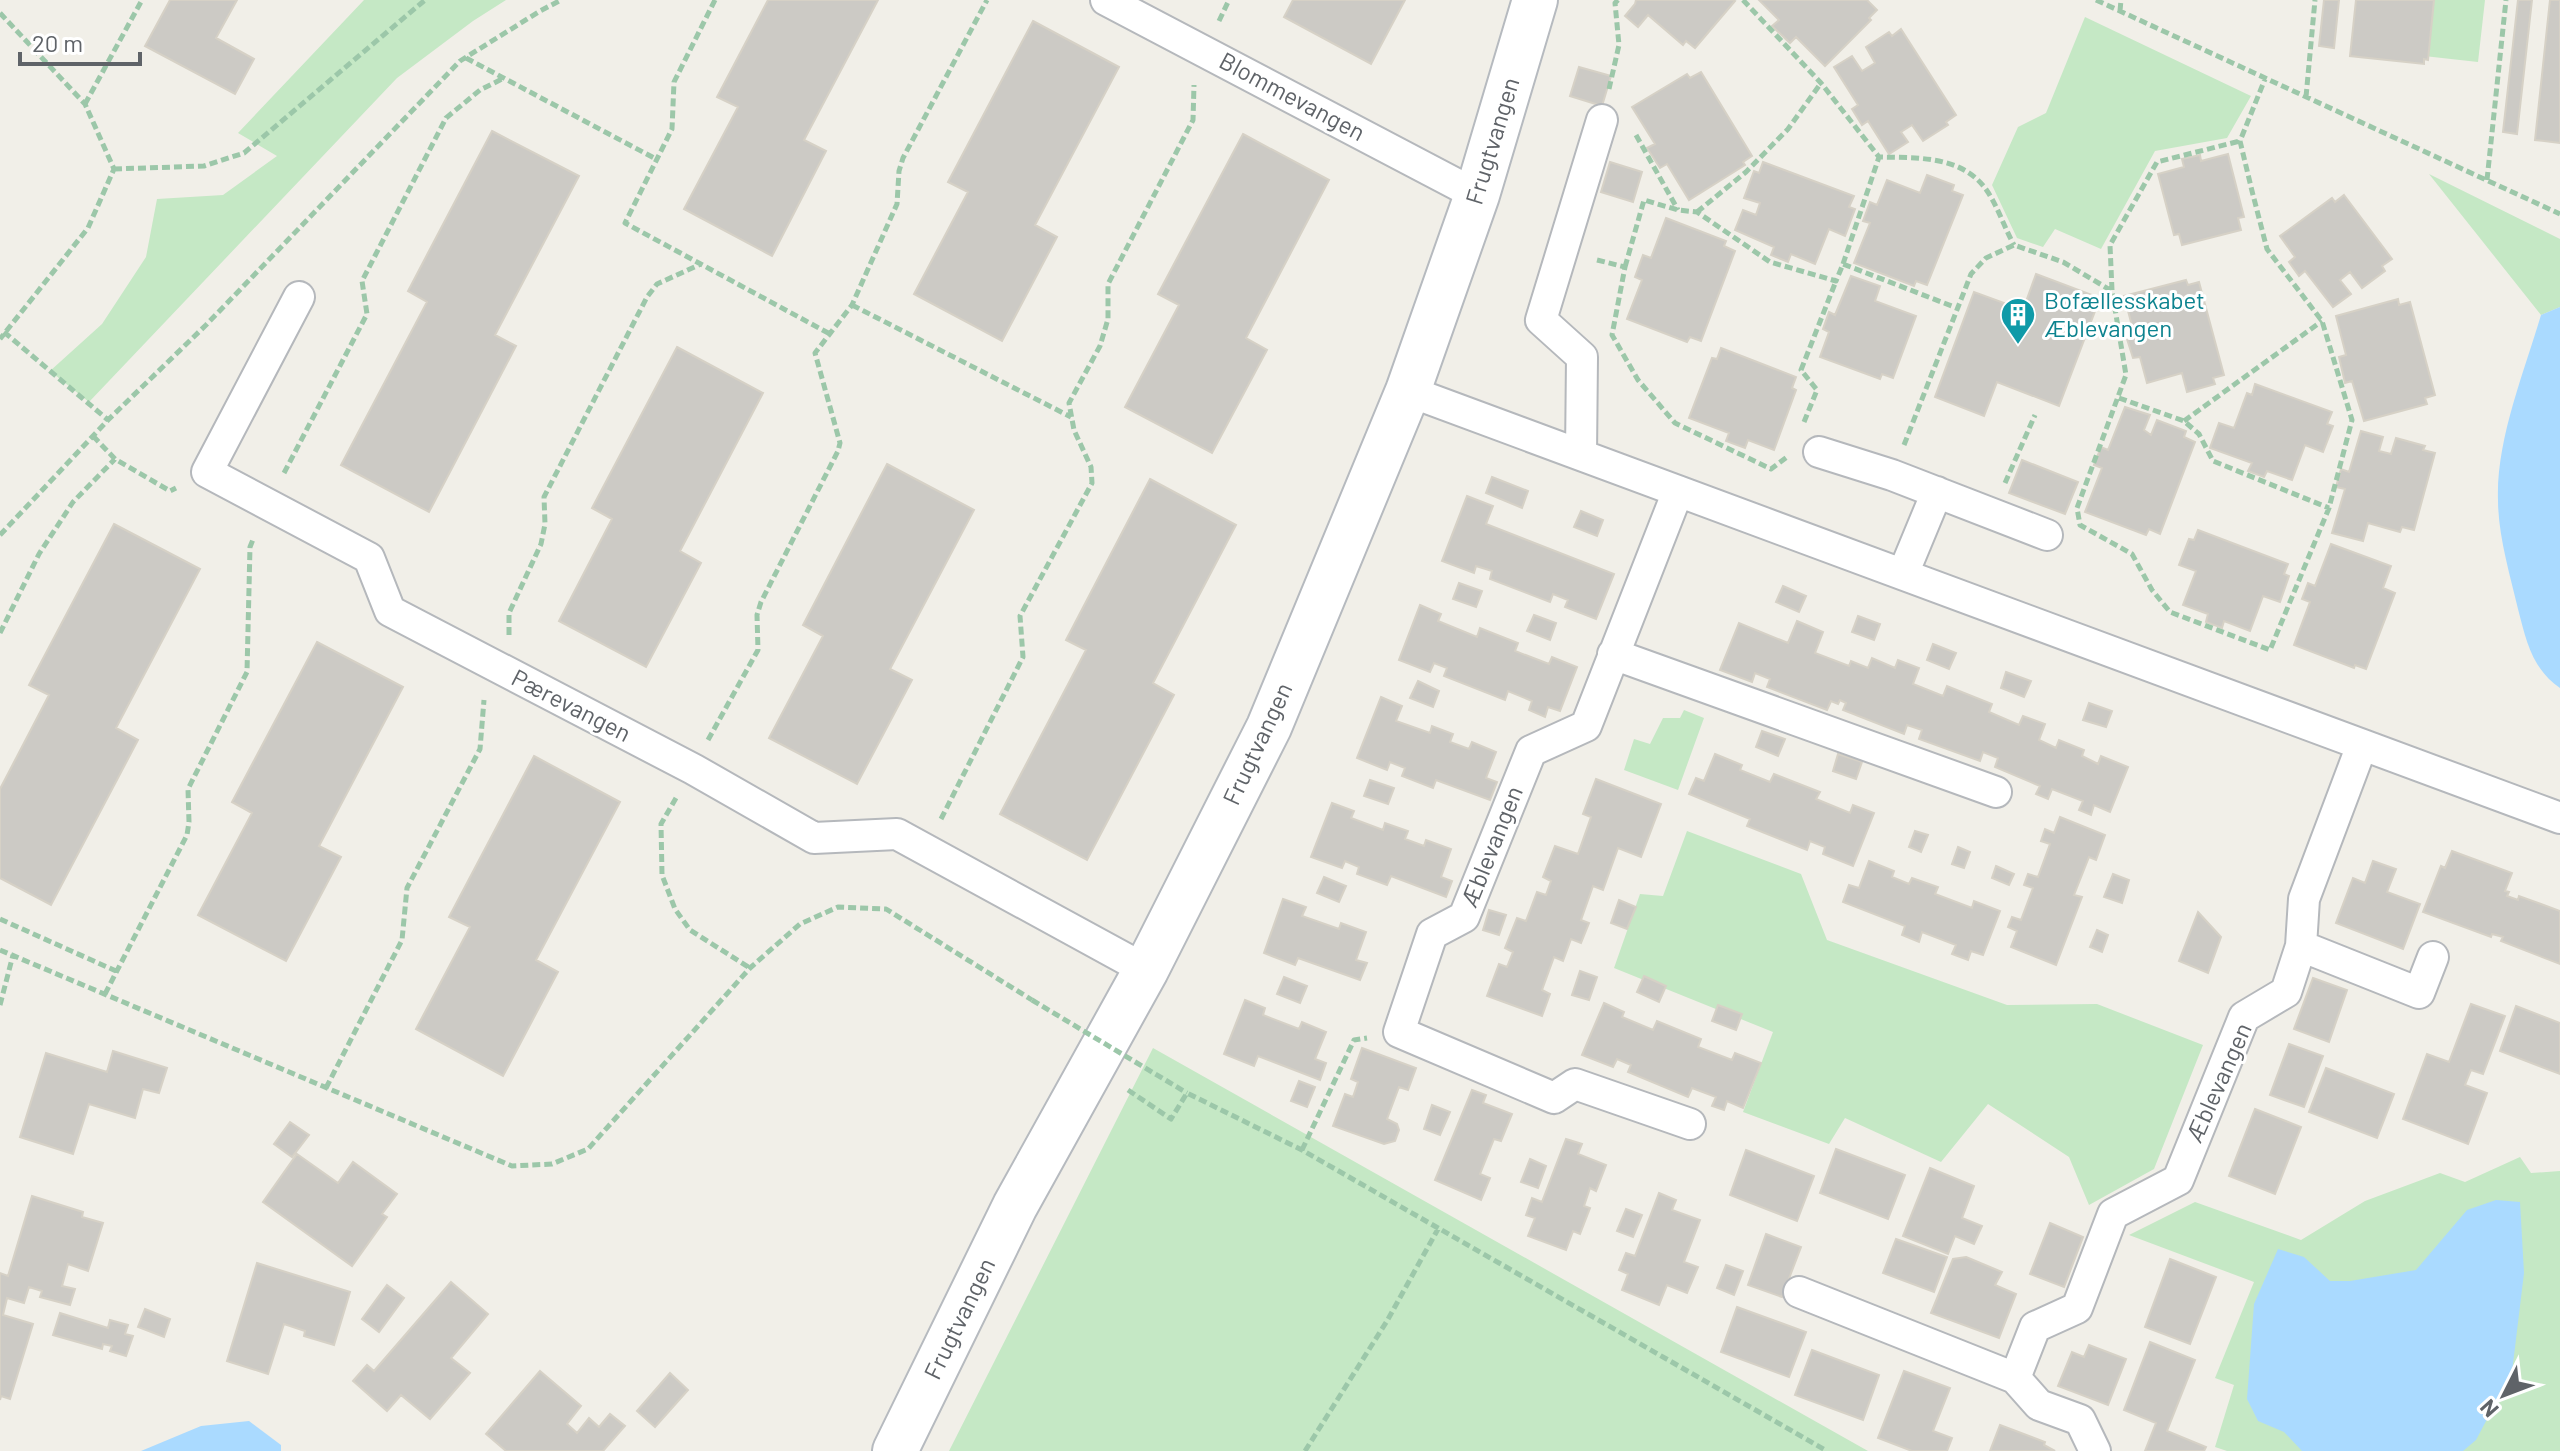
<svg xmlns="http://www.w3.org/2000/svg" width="2560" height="1451" viewBox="0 0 2560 1451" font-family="Barlow,sans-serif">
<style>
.green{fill:#c5e8c5}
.water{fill:#aadaff}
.building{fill:#cccac5;stroke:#d6d1c6;stroke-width:2}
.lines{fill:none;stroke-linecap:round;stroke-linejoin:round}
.street-casing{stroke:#b5b8bc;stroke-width:34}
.secondary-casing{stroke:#b6babf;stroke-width:48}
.path{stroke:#9cc7a9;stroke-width:5;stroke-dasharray:8 4;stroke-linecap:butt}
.street{stroke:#fff;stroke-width:30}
.secondary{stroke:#fff;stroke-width:44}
.path-bridge{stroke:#9cc7a9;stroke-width:5;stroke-dasharray:8 4;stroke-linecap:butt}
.labels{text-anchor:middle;stroke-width:6;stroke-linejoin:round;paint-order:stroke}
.street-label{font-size:24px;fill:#5f6368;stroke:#fff}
.culture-label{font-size:24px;fill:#0d838f;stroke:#fff;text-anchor:start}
</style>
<rect width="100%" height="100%" fill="#f1efe8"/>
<path class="green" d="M364 0H506L473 21 397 78 89 402 50 371 102 324 146 257 157 199 223 195 277 156 238 133Z
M2431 0H2485L2478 62 2424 56Z
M2085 17 2251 96 2227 138 2155 151 2101 249 2055 229 2043 247 2017 238 1992 185 2018 127 2046 113Z
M2429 174 2560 239V307L2541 315Z
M1684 710 1704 718 1678 790 1624 770 1634 739 1650 744 1663 718H1680Z
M1687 831 1801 874 1827 940 2007 1005 2097 1004 2203 1045 2154 1169 2089 1205 2069 1157 1988 1104 1941 1162 1845 1118 1829 1144 1743 1112 1773 1032 1614 968 1640 894 1663 896Z
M1153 1048 1868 1451H949Z
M2520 1157 2531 1173 2560 1171V1451H2227L2215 1447 2234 1385 2215 1378 2254 1282 2129 1235 2195 1202 2301 1240 2365 1201 2440 1173 2465 1182Z"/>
<path class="water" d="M2560 307V688C2532 669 2526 640 2518 609 2510 575 2498 535 2498 500 2496 440 2524 373 2541 315Z
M2496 1200 2520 1202 2524 1273 2512 1372 2476 1440 2463 1451H2302L2284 1432 2258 1421 2247 1399 2254 1304 2278 1249 2304 1257 2330 1281H2350L2416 1270 2467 1210Z
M249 1421 281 1445V1451H141L201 1426Z"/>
<path class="building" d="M170 0H237L216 38 254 59 235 94 145 46Z
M768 0H878L804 140 826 151 772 256 684 209 738 107 717 97Z
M1293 0H1405L1371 64 1284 17Z
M1636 0H1733L1735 1 1695 48 1686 41 1683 45 1648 15 1638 27 1625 16 1635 4Z
M1759 0H1867L1877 10 1869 18 1871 20 1825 66 1796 37 1790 43 1772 26 1779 20Z
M2324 0H2339L2334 48 2319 46Z
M2356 0H2434L2428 60 2424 59V64L2350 56Z
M2518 0H2532L2517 134 2503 132Z
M2550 0H2560V143L2535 140Z
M1033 21 1119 67 1035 225 1057 237 1002 341 914 294 968 192 948 182Z
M1901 29 1956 115 1946 122 1948 125 1923 141 1912 125 1901 132 1908 142 1889 154 1868 121 1862 125 1852 109 1858 105 1834 67 1852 56 1862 71 1875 63 1866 47 1889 32 1892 36Z
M1579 67 1611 76 1602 106 1570 96Z
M1701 72 1752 156 1743 162 1745 165 1689 200 1667 164 1660 168 1647 148 1655 144 1632 107 1687 74 1690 78Z
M492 131 579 176 495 335 516 346 429 512 341 465 427 302 408 291Z
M1243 134 1329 180 1246 338 1267 350 1212 453 1125 407 1179 305 1158 294Z
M2228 154 2244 217 2238 218 2241 230 2182 245 2179 234 2174 235 2158 174 2184 167 2182 159 2200 155 2201 161Z
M1610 162 1642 172 1633 202 1601 192Z
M1763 162 1854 196 1849 207 1855 209 1845 236 1829 229 1815 264 1791 254 1788 262 1771 255 1774 247 1735 230 1743 210 1756 215 1760 203 1744 198 1754 171 1759 173Z
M1927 175 1954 185 1952 191 1963 195 1927 285 1916 281 1914 286 1854 263 1870 223 1863 221 1870 202 1877 205 1887 180 1920 193Z
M2344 195 2392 259 2382 266 2385 271 2362 288 2350 272 2340 280 2351 294 2333 307 2305 271 2299 276 2289 262 2295 257 2280 236 2332 198 2335 202Z
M1666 218 1726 241 1724 246 1735 251 1701 341 1690 337 1687 342 1627 319 1642 280 1635 277 1643 255 1651 258Z
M2036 274 2100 298 2059 406 1997 382 1984 416 1935 397 1974 292 2023 310Z
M1851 276 1880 286 1875 301 1916 316 1893 378 1882 374 1880 379 1820 357 1829 332 1823 329 1829 312 1835 315Z
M2186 280 2188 285 2199 282 2224 375 2213 378 2215 384 2187 392 2182 373 2147 383 2140 357 2133 358 2127 339 2135 337 2124 296Z
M2398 299 2399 305 2410 302 2435 395 2425 398 2427 404 2364 421 2352 381 2345 383 2339 357 2346 355 2336 316Z
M677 347 763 393 680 551 701 563 646 667 559 621 612 519 592 508Z
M1721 348 1796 377 1792 388 1796 390 1774 450 1748 440 1745 448 1726 441 1729 433 1689 418 1712 358 1717 359Z
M2255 384 2332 412 2327 424 2333 426 2323 452 2305 445 2292 480 2267 471 2264 477 2248 471 2252 463 2210 448 2219 423 2234 428 2247 393 2252 395Z
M2125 407 2150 415 2144 430 2151 435 2157 420 2186 431 2184 437 2195 442 2160 534 2149 529 2146 535 2085 512 2102 468 2094 465 2101 447 2108 450Z
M2361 431 2383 437 2379 451 2391 454 2396 438 2425 446 2423 450 2435 453 2414 530 2402 527 2400 532 2368 523 2363 541 2332 533 2345 489 2336 487 2341 469 2349 472Z
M2022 460 2078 482 2065 514 2009 493Z
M887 464 974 510 890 669 912 680 857 784 769 738 823 636 803 625Z
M1492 477 1528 491 1522 508 1486 493Z
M1150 479 1236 525 1153 683 1174 695 1087 860 1000 814 1086 650 1066 640Z
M1467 496 1493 506 1486 524 1614 574 1596 619 1565 607 1568 600 1553 594 1550 602 1490 579 1492 571 1476 566 1474 573 1442 561Z
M1581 511 1603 520 1597 536 1574 527Z
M114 524 200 569 116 728 138 740 51 905 0 878V789L49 695 29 685Z
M2198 530 2288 564 2284 574 2289 576 2280 602 2263 596 2250 631 2224 621 2222 628 2206 622 2208 614 2183 605 2196 571 2179 565 2189 539 2194 540Z
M2331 544 2391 566 2383 588 2395 593 2366 669 2355 665 2354 668 2294 645 2310 602 2302 599 2308 583 2315 586Z
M1459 583 1482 591 1476 607 1453 599Z
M1783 586 1806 596 1799 612 1776 602Z
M1420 605 1441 614 1438 621 1477 637 1480 628 1518 643 1515 651 1549 664 1552 657 1577 667 1560 711 1548 707 1545 717 1529 710 1532 701 1508 691 1505 700 1444 676 1447 668 1434 663 1430 672 1399 660Z
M1534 615 1556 623 1550 640 1527 631Z
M1858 616 1880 624 1874 640 1852 632Z
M1797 621 1823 632 1815 653 1849 666 1851 661 1868 668 1872 658 1895 668 1898 660 1919 668 1913 684 1943 696 1947 686 1992 704 1989 712 2019 725 2023 716 2045 724 2039 740 2056 748 2059 740 2084 750 2082 756 2098 764 2101 756 2128 767 2110 812 2094 805 2091 815 2079 810 2083 801 2052 789 2048 799 2036 794 2040 786 1995 767 1998 758 1983 752 1980 761 1919 739 1922 730 1907 725 1904 734 1843 710 1846 703 1840 700 1838 704 1831 701 1827 710 1767 687 1770 679 1755 673 1752 682 1720 670 1739 623 1788 643Z
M317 642 403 687 319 846 341 857 286 961 198 915 252 813 232 802Z
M1933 644 1956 653 1949 669 1927 660Z
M2006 672 2031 681 2024 697 2001 688Z
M1418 681 1439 691 1433 707 1410 698Z
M1381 697 1402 706 1396 721 1430 733 1432 726 1453 734 1450 742 1469 749 1472 742 1496 752 1486 778 1497 782 1490 800 1436 780 1433 788 1402 776 1405 768 1390 762 1387 770 1357 758Z
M2089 703 2112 711 2106 727 2083 720Z
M1762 731 1785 739 1778 756 1756 747Z
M1715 754 1742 765 1740 770 1770 782 1774 774 1820 792 1816 799 1850 813 1853 805 1874 813 1853 866 1823 854 1825 847 1810 841 1807 850 1747 826 1750 819 1689 794 1696 778 1704 781Z
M1838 754 1862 762 1856 779 1833 771Z
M534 756 620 802 536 960 558 972 503 1076 416 1029 470 927 449 917Z
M1596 779 1661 804 1641 857 1618 848 1603 890 1593 886 1581 920 1589 923 1581 943 1571 939 1563 961 1554 957 1542 990 1550 994 1542 1016 1487 996 1499 964 1507 967 1513 952 1505 948 1517 918 1526 921 1537 892 1546 895 1551 881 1543 877 1555 846 1578 854 1591 817 1583 814Z
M1370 780 1394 788 1388 804 1364 796Z
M1332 803 1354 811 1351 818 1383 830 1385 823 1408 831 1405 839 1424 846 1426 840 1451 849 1441 877 1452 881 1446 897 1391 876 1387 885 1357 874 1359 867 1345 861 1342 868 1311 857Z
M2060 817 2105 835 2096 860 2089 857 2074 895 2082 897 2056 965 2011 947 2017 931 2008 927 2012 917 2021 920 2033 888 2024 885 2028 874 2038 877 2050 844 2041 841 2045 829 2054 833Z
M1915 831 1928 835 1921 852 1909 847Z
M1958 847 1970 852 1964 868 1952 864Z
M2452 851 2512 873 2505 891 2509 892 2507 896 2518 900 2519 896 2560 911V964L2501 941 2503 937 2492 934 2491 937 2423 912 2441 866 2445 868Z
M1869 861 1894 871 1892 877 1909 884 1912 878 1938 887 1935 894 1972 908 1974 901 2000 911 1983 955 1971 951 1968 960 1952 954 1956 945 1922 932 1919 942 1902 935 1905 926 1843 902 1849 885 1859 888Z
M2373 861 2396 869 2387 892 2420 904 2403 949 2336 923 2353 878 2365 883Z
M1996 866 2014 874 2009 885 1992 878Z
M2113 874 2129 880 2122 903 2104 897Z
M1324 877 1346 886 1339 902 1317 893Z
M1283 899 1306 907 1302 916 1339 929 1341 923 1366 932 1356 960 1367 963 1360 980 1298 958 1295 965 1264 953Z
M1619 900 1636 907 1627 929 1611 923Z
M1489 910 1506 915 1499 935 1483 930Z
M2198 912 2221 937 2208 973 2179 961Z
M2097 930 2108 935 2102 952 2090 947Z
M1580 971 1597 977 1589 1000 1572 995Z
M1644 976 1666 986 1659 1002 1637 992Z
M1284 977 1307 986 1300 1003 1277 994Z
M2313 978 2347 990 2329 1042 2294 1029Z
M1245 1000 1265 1008 1263 1015 1299 1029 1302 1022 1326 1032 1315 1059 1326 1063 1320 1080 1258 1056 1254 1066 1224 1054Z
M1604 1003 1624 1012 1622 1017 1653 1030 1657 1021 1701 1039 1698 1047 1732 1060 1735 1053 1761 1063 1743 1108 1727 1101 1724 1110 1712 1106 1716 1097 1692 1088 1688 1097 1628 1072 1631 1065 1617 1059 1613 1067 1582 1055Z
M2471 1004 2505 1016 2483 1074 2471 1070 2465 1085 2487 1093 2468 1144 2403 1119 2427 1054 2449 1062Z
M1718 1005 1742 1014 1736 1030 1712 1021Z
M2516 1006 2560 1023V1074L2500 1051Z
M2289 1044 2323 1056 2304 1107 2270 1095Z
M1362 1048 1416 1068 1408 1090 1399 1087 1387 1119 1397 1124 1399 1130 1395 1141 1384 1144 1333 1126 1345 1094 1353 1097 1358 1082 1351 1079Z
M113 1051 167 1068 159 1093 143 1089 135 1118 89 1104 73 1154 20 1137 46 1053 107 1072Z
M2326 1068 2394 1094 2377 1138 2309 1112Z
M1299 1081 1315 1087 1307 1107 1291 1101Z
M1472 1090 1486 1095 1483 1103 1512 1114 1501 1141 1494 1139 1480 1174 1490 1178 1481 1200 1435 1180Z
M1432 1105 1450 1112 1440 1135 1424 1129Z
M2255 1109 2301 1127 2275 1194 2229 1176Z
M290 1122 309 1135 292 1157 274 1144Z
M1566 1139 1582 1144 1578 1154 1606 1165 1596 1191 1590 1188 1584 1206 1590 1208 1580 1234 1573 1231 1566 1250 1528 1236 1535 1218 1526 1215 1532 1198 1542 1202Z
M1836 1149 1905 1175 1888 1219 1820 1193Z
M1746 1150 1814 1176 1797 1221 1730 1195Z
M297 1154 338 1183 353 1162 397 1194 382 1214 387 1217 352 1266 263 1202Z
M1530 1159 1546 1166 1538 1188 1521 1182Z
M1930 1168 1974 1186 1962 1218 1982 1226 1974 1244 1955 1236 1948 1254 1903 1236Z
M1659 1193 1676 1200 1672 1210 1700 1220 1684 1262 1698 1267 1687 1293 1667 1285 1659 1305 1622 1290 1628 1274 1619 1270 1626 1253 1635 1256Z
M32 1196 83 1212 82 1217 103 1223 88 1271 68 1264 62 1286 75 1289 70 1305 40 1297 42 1291 29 1287 24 1303 7 1298 3 1315 33 1324 10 1399 1 1396 0 1400V1273L8 1276Z
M1626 1209 1642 1215 1633 1237 1617 1231Z
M2050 1223 2083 1237 2064 1287 2030 1274Z
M1766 1234 1801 1247 1782 1297 1748 1285Z
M1896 1239 1947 1257 1934 1292 1883 1273Z
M1966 1257 2002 1272 1995 1285 2016 1294 1999 1338 1931 1313 1953 1259Z
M2170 1259 2216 1277 2190 1344 2145 1327Z
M257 1263 350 1292 334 1345 304 1336 305 1331 284 1324 268 1374 227 1361Z
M1726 1265 1743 1271 1734 1295 1717 1288Z
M451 1282 488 1314 451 1358 470 1373 430 1419 401 1395 387 1411 353 1381 367 1365 374 1371Z
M387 1285 404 1298 379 1332 362 1319Z
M1737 1307 1806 1332 1789 1377 1721 1352Z
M145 1309 170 1319 164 1337 138 1327Z
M60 1313 108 1328 110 1320 128 1325 125 1334 133 1336 126 1356 110 1351 112 1346 103 1344 102 1349 53 1335Z
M2150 1342 2195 1360 2167 1431 2206 1447 2204 1451H2145L2156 1423 2124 1410Z
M2089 1345 2126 1359 2108 1405 2058 1386 2072 1352 2084 1357Z
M1812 1350 1879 1375 1863 1420 1795 1395Z
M540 1371 581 1406 567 1424 577 1433 589 1418 599 1427 610 1414 625 1426 603 1451H506L486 1434Z
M1904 1371 1950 1388 1933 1431 1952 1438 1947 1451H1912L1878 1438Z
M670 1373 688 1390 655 1427 637 1411Z
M2000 1425 2045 1442 2044 1445 2055 1451H1990Z"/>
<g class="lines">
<defs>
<path id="street" d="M1106 0 1477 195
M299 297 207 472 369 558 390 611 693 769 814 838 897 834 1146 970
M1408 391 2560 818
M1819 452 1892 475 2047 535
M1581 455 1582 357 1541 320 1602 120
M1678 491 1586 726 1531 751 1464 917 1432 934 1399 1032 1554 1098 1575 1084 1690 1124
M1903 574 1937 492
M1613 654 1996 792
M2301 946 2419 993 2433 957
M1799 1292 2015 1378 2039 1405 2080 1420 2095 1451
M2015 1378 2035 1327 2077 1308 2113 1214 2178 1180 2244 1017 2286 992 2301 946 2304 899 2362 745"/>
<path id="secondary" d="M895 1451 1015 1206 1146 970 1269 727 1408 391 1477 195 1535 0"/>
</defs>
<use href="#street" class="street-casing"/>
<use href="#secondary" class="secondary-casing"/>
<path class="path" d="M715 0 674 82 672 129 625 223 830 334
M1743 0 1821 83 1879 157C1916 158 1960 155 1985 188 1997 204 2004 227 2014 245
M2096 0 2560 214
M2120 11 2121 0
M0 13 85 104 114 169 88 228 0 339
M1219 21 1229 0
M466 58 656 159
M1609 89 1619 45 1615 3 1618 0
M2306 97 2315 0
M85 104 142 0
M1636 135 1678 210
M114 169 204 166 244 153 425 0
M2487 180 2506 0
M1697 212 1746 172 1788 129 1821 83
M1597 260 1625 267 1612 335 1638 380 1675 423 1771 469 1787 457
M1843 264 1879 157
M1625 267 1644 200 1678 210 1697 212 1770 262 1836 281 1843 264 1957 308
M2112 290 2110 245 2157 162 2240 141
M852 305 1071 417
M4 332 108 420
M2119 398 2184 421 2199 434 2213 461 2329 508
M2184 421 2322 321
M1804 422 1817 390 1801 370 1836 281
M93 436 115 459 170 491 176 488
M1904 445 1971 274 1986 258 2014 245 2063 262 2112 291 2126 375 2077 508 2080 525 2132 554 2152 590 2170 612 2270 650 2329 508 2352 420 2322 321 2267 249 2252 191 2240 141 2265 79
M284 473 367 314 362 281 446 118 480 90 504 78
M2005 483 2035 415
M0 535 108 420 206 325 460 61 540 11 561 0
M0 633 39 554 73 502 115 459
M509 635V613L541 544 545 524 544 497 647 297 657 284 701 264
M708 740 758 650 757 615 761 602 838 451 840 443 815 353 852 305 897 204 899 171 903 158 987 0
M676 798 661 824 662 875 675 909 690 930 750 968
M941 819 1023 657 1020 616 1092 483 1091 467 1074 430 1069 403 1100 346 1108 319V284L1193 120 1194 85
M0 919 116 971
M0 950 512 1166 552 1164 588 1149 750 968 800 924 838 907 886 909 1032 1000
M105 994 187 835 189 822 188 789 247 672 250 547 254 537
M0 1005 13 955
M326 1088 402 940 407 888 480 749 484 700
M1128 1090 1171 1119 1187 1093 1302 1150 1827 1451
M1302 1150 1354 1040 1367 1038
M1305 1451 1387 1321 1438 1229"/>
<use href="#street" class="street"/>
<use href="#secondary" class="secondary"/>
<path class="path-bridge" d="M1032 1000 1187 1093"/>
</g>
<defs>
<symbol id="building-pin" viewBox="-11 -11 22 30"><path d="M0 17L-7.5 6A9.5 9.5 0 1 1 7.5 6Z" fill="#0f9aa8" stroke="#fff"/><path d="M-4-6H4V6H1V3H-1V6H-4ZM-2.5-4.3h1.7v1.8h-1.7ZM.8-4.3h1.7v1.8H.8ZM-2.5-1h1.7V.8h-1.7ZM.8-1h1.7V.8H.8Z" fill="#fff"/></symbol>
</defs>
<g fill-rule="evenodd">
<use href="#building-pin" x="1998" y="295" width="40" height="54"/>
</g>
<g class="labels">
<g class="street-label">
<text transform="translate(1292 97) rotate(28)" y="8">Blommevangen</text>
<text transform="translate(1493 141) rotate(-73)" y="8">Frugtvangen</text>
<text transform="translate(571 706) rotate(27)" y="8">Pærevangen</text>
<text transform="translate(1258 744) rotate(-65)" y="8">Frugtvangen</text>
<text transform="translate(1492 847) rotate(-68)" y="8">Æblevangen</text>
<text transform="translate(2219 1083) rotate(-66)" y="8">Æblevangen</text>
<text transform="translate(960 1319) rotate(-64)" y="8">Frugtvangen</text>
</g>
<g class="culture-label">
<text x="2044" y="309">Bofællesskabet<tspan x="2044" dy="28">Æblevangen</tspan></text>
</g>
</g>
<g transform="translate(2504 1395) rotate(228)" stroke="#ffffff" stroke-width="6" paint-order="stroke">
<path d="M0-6L14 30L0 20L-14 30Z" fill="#5f6368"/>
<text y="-12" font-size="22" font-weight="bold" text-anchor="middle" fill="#5f6368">N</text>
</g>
<path d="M20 52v12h120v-12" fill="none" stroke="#5f6368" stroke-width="4"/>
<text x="32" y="52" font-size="24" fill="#5f6368" stroke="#ffffff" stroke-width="6" paint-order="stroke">20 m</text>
</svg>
